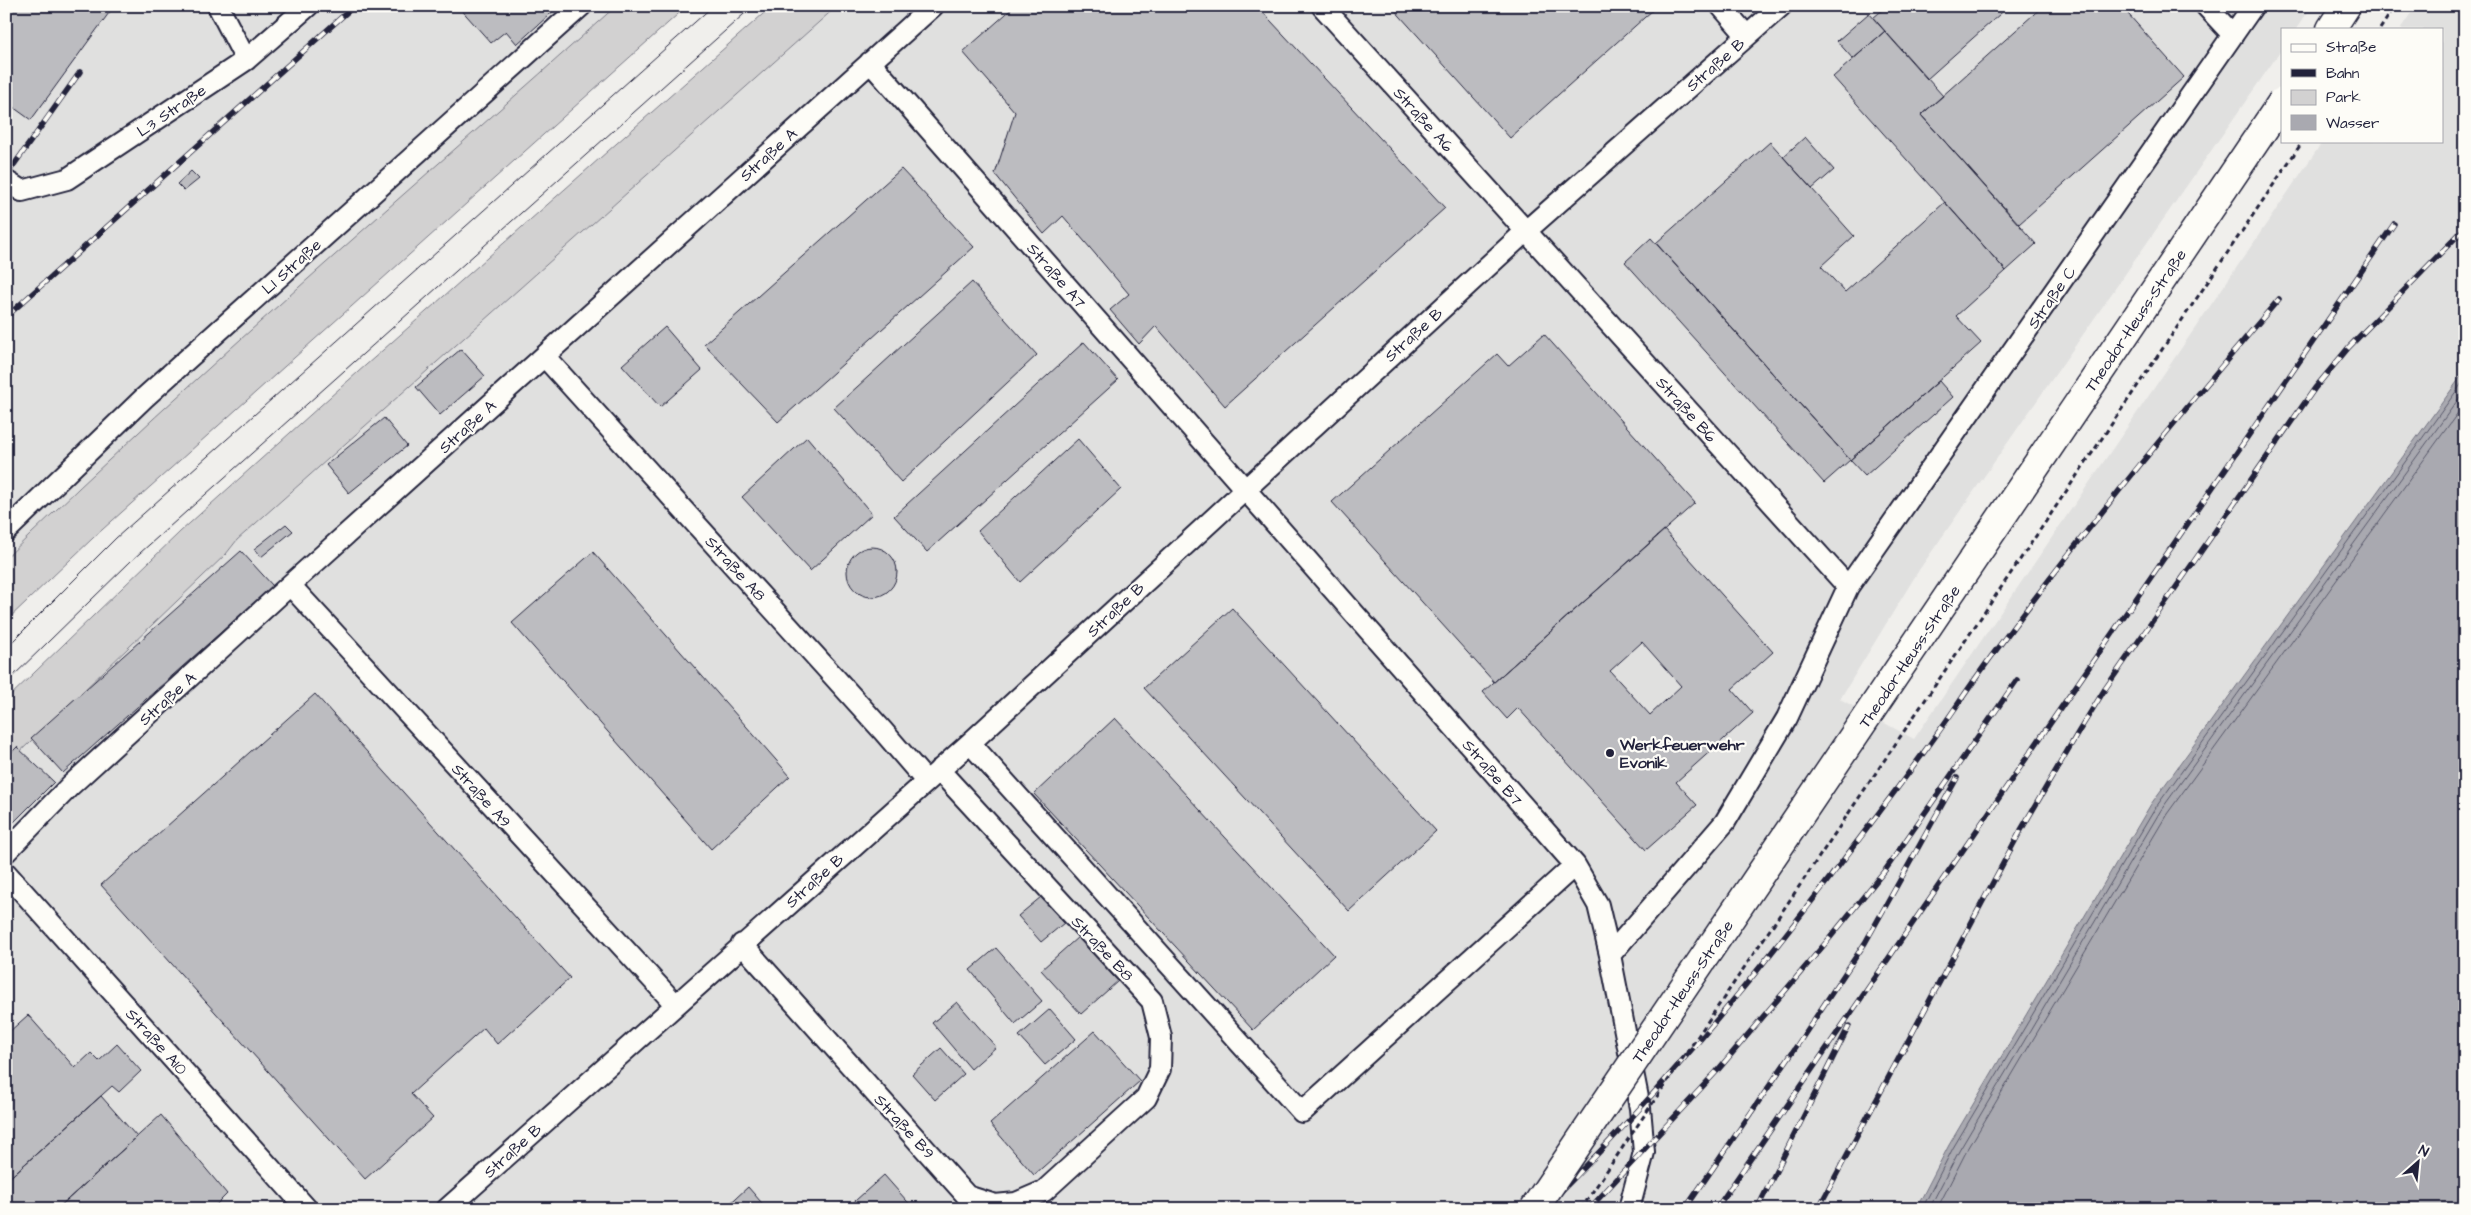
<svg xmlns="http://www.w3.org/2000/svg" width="2471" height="1215" viewBox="0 0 2471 1215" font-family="'Architects Daughter',sans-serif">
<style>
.built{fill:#e0e0df}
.green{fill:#d2d1d1;stroke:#7a7a86}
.water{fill:#a9a9b0;stroke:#737381}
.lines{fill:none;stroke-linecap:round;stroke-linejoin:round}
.shore{stroke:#58586a;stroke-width:1}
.building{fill:#bcbcc0;stroke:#22223b;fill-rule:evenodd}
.service-casing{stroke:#22223b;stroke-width:24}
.secondary-casing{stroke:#22223b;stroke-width:31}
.path{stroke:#22223b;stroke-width:3;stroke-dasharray:5 4;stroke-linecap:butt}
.service{stroke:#fdfcf7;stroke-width:20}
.secondary{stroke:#fdfcf7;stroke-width:28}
.tram{stroke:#22223b;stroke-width:1}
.rail-casing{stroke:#22223b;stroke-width:5.5}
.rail{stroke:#fdfcf7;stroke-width:4;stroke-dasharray:11;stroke-linecap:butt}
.secondary-bridge-casing{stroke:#22223b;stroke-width:31;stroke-linecap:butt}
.path-bridge{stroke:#22223b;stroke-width:3;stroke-dasharray:5 4;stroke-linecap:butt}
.secondary-bridge{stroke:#fdfcf7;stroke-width:28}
.poi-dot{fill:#22223b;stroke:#fdfcf7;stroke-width:2}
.labels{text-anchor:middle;stroke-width:4.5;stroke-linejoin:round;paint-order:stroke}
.street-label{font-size:16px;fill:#22223b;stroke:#fdfcf7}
.poi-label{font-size:16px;font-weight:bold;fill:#22223b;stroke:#fdfcf7;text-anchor:start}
</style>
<rect width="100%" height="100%" fill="#f0efec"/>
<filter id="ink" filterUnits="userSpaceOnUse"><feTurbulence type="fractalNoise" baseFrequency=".02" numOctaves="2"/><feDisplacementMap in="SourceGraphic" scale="10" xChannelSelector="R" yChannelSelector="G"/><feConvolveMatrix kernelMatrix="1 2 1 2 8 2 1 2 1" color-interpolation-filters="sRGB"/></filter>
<g filter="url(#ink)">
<path class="built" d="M6 6H616L255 329 72 494 6 558Z
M837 6H2312L2296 29H2282V49L1919 570 1840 699 1914 739 2323 141H2442V29H2400L2416 6H2465V371L2151 804 1949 1145 1916 1209H6V765L226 554 237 540Z"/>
<path class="green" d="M616 6H687L93 538 6 621V558C202 367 412 189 616 6Z
M772 6H837L237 540 226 554 6 765V700L180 532 340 388Z"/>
<path class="water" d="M2465 371V1209H1916L1949 1145 2151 804Z"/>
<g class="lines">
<path class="shore" d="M1922 1209 1953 1148 2156 807 2465 379
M1929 1209 1959 1151 2161 810 2465 390
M1937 1209 1965 1154 2167 814 2465 403"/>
</g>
<path class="building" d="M6 6H114L31 120 6 102Z
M458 6H559L517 44 506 31 491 43Z
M1015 6H1257L1445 208 1225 406 1156 326 1139 344 1110 310 1129 294 1063 216 1044 234 995 174 1015 112 963 52Z
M1391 6H1651L1654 9 1510 138Z
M1887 6H2009L1927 79 1873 18Z
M2043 6H2121L2184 77 2019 224 1921 115Z
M1869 13 1885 31 1853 59 1837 41Z
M1885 31 1943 96 1921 115 2036 244 2006 271 1833 77Z
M1805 137 1834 170 1812 189 1783 157Z
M1770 142 1854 236 1821 266 1845 292 1945 202 2006 271 1956 316 1981 343 1850 460 1656 243Z
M901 169 974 247 778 422 704 344Z
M191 171 199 179 184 191 177 184Z
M1651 238 1850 460 1824 483 1625 262Z
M972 282 1037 355 901 482 834 408Z
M665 327 702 370 660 407 622 365Z
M1544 334 1695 503 1494 682 1332 502 1497 354 1508 366Z
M1084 342 1118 380 927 552 894 516Z
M461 349 485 376 440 415 416 387Z
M1939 381 1953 397 1865 476 1850 460Z
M384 418 407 446 349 493 326 465Z
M807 437 872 514 810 571 742 497Z
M1078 439 1121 489 1020 582 978 531Z
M286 524 293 531 261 557 254 549Z
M1664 530 1773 652 1732 689 1753 713 1676 782 1697 805 1646 850 1518 708 1507 719 1483 692ZM1642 642 1681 686 1650 715 1610 671Z
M847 572a25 25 0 1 1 50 0a25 25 0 1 1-50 0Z
M241 551 273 586 63 773 31 738Z
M593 552 790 776 711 849 512 623Z
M1232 608 1436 831 1349 911 1144 688Z
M315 694 570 978 497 1044 484 1028 411 1094 433 1118 365 1179 101 885Z
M1115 718 1334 955 1253 1030 1034 794Z
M17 747 54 782 6 830V758Z
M1041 897 1064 923 1041 942 1018 916Z
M1078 937 1118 981 1081 1014 1041 970Z
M996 948 1042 1001 1015 1024 970 970Z
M957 1002 996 1047 971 1069 932 1023Z
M1050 1009 1076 1039 1045 1065 1019 1036Z
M28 1015 75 1068 91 1053 99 1061 117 1044 141 1071 119 1092 112 1086 6 1181V1029L9 1032Z
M1095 1031 1140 1081 1034 1175 990 1124Z
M941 1048 964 1074 935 1100 912 1074Z
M101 1096 137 1137 57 1209H6V1181Z
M161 1115 227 1194 212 1209H57Z
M884 1175 914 1209H846Z
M748 1187 767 1209H724Z
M551 1202 557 1209H544Z"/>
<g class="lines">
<defs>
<path id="service" d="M218 6 246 60
M1322 6 1848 587
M1721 6 1747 36
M2206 6 2233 35
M870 62 1575 865 1598 905 1610 955 1640 1108 1644 1152 1629 1209
M6 181 22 191 67 179 246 60 308 6
M545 357 883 731 926 781
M6 531 144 398 581 6
M290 585 675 1004
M970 743 1302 1112 1575 865
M6 852 70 786 290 585 933 6
M6 873 307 1209
M742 944 967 1196 995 1205 1016 1203 1044 1191 1146 1098 1160 1069 1161 1037 1152 1001 939 770
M1610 955 1725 822 1787 718 1848 587 2253 6
M447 1209 970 743 1526 231 1781 6"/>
<path id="secondary" d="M2331 29 2346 6"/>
</defs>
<use href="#service" class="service-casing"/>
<use href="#secondary" class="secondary-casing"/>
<path class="path" d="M2380 29 2395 6"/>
<use href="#service" class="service"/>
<use href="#secondary" class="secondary"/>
<path class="tram" d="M6 648 116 538 713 6
M6 683 131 561 753 6"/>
<defs>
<path id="rail" d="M6 176 80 72
M6 317 354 6
M1543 1209C1686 1070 1809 908 1927 748 1949 718 1969 687 1991 657 2082 533 2179 415 2279 299
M1589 1209 1717 1071 1829 939 1886 869 2017 680
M1685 1209 1798 1044 1865 943 1957 778
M1716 1209 2394 224
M1757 1209 1849 1026
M1818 1209 2021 830 2079 731 2105 689 2315 388 2349 347 2465 228"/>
</defs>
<use href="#rail" class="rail-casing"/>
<use href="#rail" class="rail"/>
<defs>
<path id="secondary-bridge" d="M1534 1209 2282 102"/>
</defs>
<use href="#secondary-bridge" class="secondary-bridge-casing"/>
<path class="path-bridge" d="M1581 1209 2303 141"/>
<use href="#secondary-bridge" class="secondary-bridge"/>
</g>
</g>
<circle class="poi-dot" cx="1610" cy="753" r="5"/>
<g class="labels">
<g class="street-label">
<text transform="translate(1715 64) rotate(-41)" y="6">Straße B</text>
<text transform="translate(171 110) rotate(-34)" y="6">L3 Straße</text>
<text transform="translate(1424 119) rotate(48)" y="6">Straße A6</text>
<text transform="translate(768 154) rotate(-42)" y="6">Straße A</text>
<text transform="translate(291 266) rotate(-42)" y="6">L1 Straße</text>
<text transform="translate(1057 275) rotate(49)" y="6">Straße A7</text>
<text transform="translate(2051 297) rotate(-55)" y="6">Straße C</text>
<text transform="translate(2135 320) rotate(-56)" y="6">Theodor-Heuss-Straße</text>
<text transform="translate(1413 334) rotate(-42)" y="6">Straße B</text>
<text transform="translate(1687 409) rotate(48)" y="6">Straße B6</text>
<text transform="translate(467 426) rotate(-42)" y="6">Straße A</text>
<text transform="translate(736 568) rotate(48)" y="6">Straße A8</text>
<text transform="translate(1115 609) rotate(-43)" y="6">Straße B</text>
<text transform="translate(1909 656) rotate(-56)" y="6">Theodor-Heuss-Straße</text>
<text transform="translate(167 698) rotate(-42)" y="6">Straße A</text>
<text transform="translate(1493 772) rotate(49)" y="6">Straße B7</text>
<text transform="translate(482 795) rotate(48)" y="6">Straße A9</text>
<text transform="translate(814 880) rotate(-42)" y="6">Straße B</text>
<text transform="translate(1103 948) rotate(47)" y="6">Straße B8</text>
<text transform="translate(1682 991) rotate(-56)" y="6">Theodor-Heuss-Straße</text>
<text transform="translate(157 1041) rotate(48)" y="6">Straße A10</text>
<text transform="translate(905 1126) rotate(48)" y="6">Straße B9</text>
<text transform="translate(512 1150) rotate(-42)" y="6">Straße B</text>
</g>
<g class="poi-label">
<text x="1620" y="750">Werkfeuerwehr<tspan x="1620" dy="18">Evonik</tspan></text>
</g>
</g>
<rect width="2471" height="1215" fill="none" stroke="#fdfcf7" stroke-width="25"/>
<rect x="12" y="12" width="2446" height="1190" fill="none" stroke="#22223b" stroke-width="2" filter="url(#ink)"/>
<rect x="2281" y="28" width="162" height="115" fill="#fdfcf7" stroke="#a5a5ac"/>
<rect x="2291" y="44" width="25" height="8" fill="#fdfcf7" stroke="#a5a5ac"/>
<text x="2326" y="52" font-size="15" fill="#22223b">Straße</text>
<rect x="2291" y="69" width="25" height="8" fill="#22223b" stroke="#a5a5ac"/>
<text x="2326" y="78" font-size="15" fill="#22223b">Bahn</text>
<rect x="2291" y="90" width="25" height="15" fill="#d2d1d1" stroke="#a5a5ac"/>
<text x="2326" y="102" font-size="15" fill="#22223b">Park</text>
<rect x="2291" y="115" width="25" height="15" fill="#a9a9b0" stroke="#a5a5ac"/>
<text x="2326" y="128" font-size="15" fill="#22223b">Wasser</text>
<g transform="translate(2418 1162) rotate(27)" stroke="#fdfcf7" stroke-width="4" paint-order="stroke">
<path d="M0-4L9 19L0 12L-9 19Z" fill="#22223b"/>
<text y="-8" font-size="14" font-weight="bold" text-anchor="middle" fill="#22223b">N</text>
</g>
</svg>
